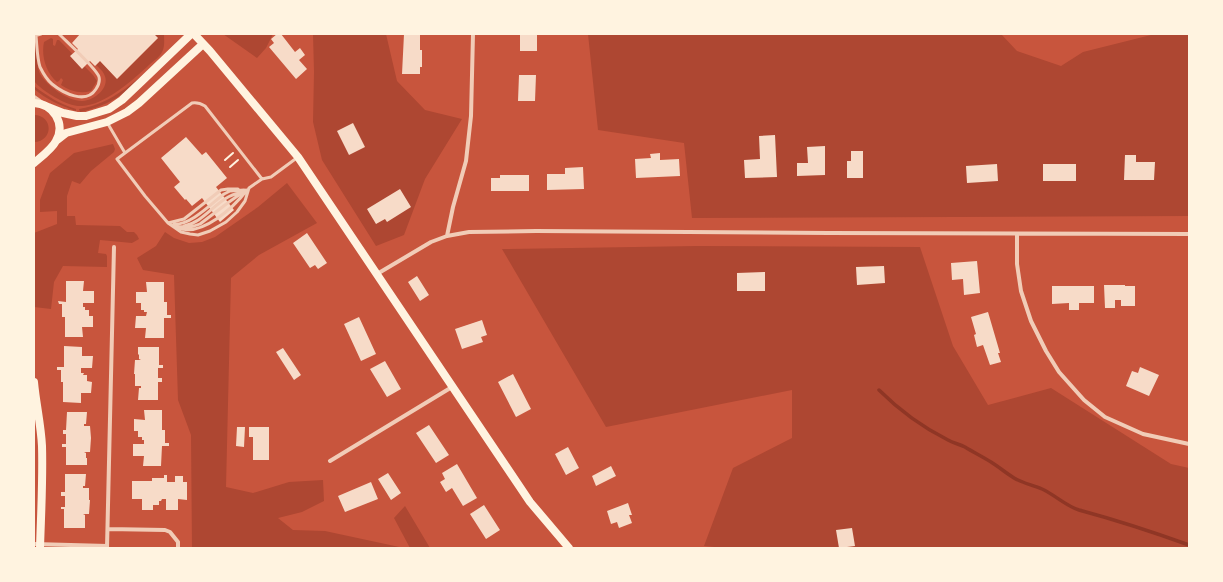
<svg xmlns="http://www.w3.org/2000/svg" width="1223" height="582" viewBox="0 0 1223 582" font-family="'IBM Plex Sans',sans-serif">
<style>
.green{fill:#ae4732}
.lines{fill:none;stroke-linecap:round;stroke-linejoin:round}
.stream{stroke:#8f3625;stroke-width:3.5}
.building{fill:#f7dbc8}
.path{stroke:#fff3e0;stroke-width:2}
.service{stroke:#f1ccb7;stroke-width:3}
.minor{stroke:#f1ccb7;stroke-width:4}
.secondary{stroke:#fff3e0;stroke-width:8}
</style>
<rect width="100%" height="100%" fill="#c8553d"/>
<path class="green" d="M154 34H164C164 40 165 47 162 52 160 57 153 61 149 65 133 80 105 105 82 106 68 107 43 92 34 81V44C38 53 36 65 40 74 47 86 69 102 83 101 95 100 111 87 104 74 102 70 99 68 96 65L100 61 117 79 158 38Z
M223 34H273L266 48 257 58Z
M313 34H386L397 81 425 110 462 119 425 179 404 235 376 246 322 160 313 122 314 72Z
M588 34H1001L1017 51 1061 66 1083 52 1155 34H1189V216L692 218 684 143 598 130Z
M51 38 53 39V45L55 46 57 40H59L93 75 97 81 91 91C80 94 70 91 61 85L63 80 61 78 59 81 57 82C46 73 41 56 44 42Z
M161 59C132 86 120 103 80 112L79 109C113 104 136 80 161 59Z
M34 86C47 96 60 104 76 109V111C61 106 46 99 34 89Z
M34 115C53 115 54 141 34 142Z
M113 144 115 149 114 152 91 171 80 184 72 181 67 196V216H75L76 225 120 226 127 232H134L137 235 139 239 132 243 100 240 98 253 106 254 107 256V267L63 266 54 282 51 309 34 307V233L57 224V211L40 212V200L50 173 74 153Z
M287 183 317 223 259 255 231 278 226 487 253 493 289 482 323 480 324 501 302 512 278 518 293 530 325 531 404 548H192L191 435 178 400 174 275 143 270 137 258 156 246 165 232 174 238 189 243 202 242 215 237 258 207Z
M697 246 920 247 953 346 988 405 1051 388 1171 464 1189 468V548H725L704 546 733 468 792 438V390L606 427 502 249Z
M405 506 430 548H410L394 518Z"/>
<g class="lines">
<path class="stream" d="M879 390C899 410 922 427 948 440 953 443 959 444 965 447 973 452 983 457 991 462 999 467 1006 473 1014 478 1022 483 1033 485 1042 489 1055 495 1066 506 1079 510 1116 520 1153 532 1189 545"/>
</g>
<path class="building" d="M80 34H154L158 38 117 79 100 61 95 66 90 61 82 69 70 56 78 49 72 43Z
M277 34H281L295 52 300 48 305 55 299 60 307 69 296 79 269 47 274 43 271 39Z
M404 34H420V50H422V67H420V74H402Z
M520 34H537V51H520Z
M519 75H536L535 101H518Z
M353 123 365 147 349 155 337 131Z
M775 135 777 177 745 178 744 160 760 159 759 136Z
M186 137 202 155 206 152 227 178 216 187 234 210 220 222 202 198 192 206 186 199 185 200 174 187 180 182 161 158Z
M825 146V175L797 176V163H808L807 147Z
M851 151H863V178H847V161H851Z
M660 153V160L679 159 680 176 636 178 635 159 651 158 650 154Z
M1125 155H1136V162H1155L1154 180H1124Z
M997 164 998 181 967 183 966 166Z
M1043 164H1076V181H1043Z
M583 167 584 189 547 190V174H565V168Z
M500 175H529V191H491V178H500Z
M400 189 411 207 387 222 385 219 376 224 367 209Z
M307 233 327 263 318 269 315 265 310 268 293 243Z
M977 261 980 293 964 295 963 279 952 280 951 263Z
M884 266 885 283 857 285 856 267Z
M765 272V291H737V273Z
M417 276 429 295 420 301 408 282Z
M66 281H84L83 291H94V303H83V307H85V310H89V316H93V327H82L83 337H65V317H62V304H59L58 301 66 302Z
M146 282H164V302H167V315H171V318H164V338H145L146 328H135L136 316H146L147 312H144V310H141V303H136V292H147Z
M1104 285H1125V286H1135V306H1121V300H1115V308H1105Z
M1052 286H1094V303H1079V310H1069V303L1052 304Z
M988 312 1000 353H998L1001 362 990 365 983 345 977 347 974 335 976 334 971 317Z
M359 317 376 354 361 361 344 324Z
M482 320 487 335 481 337 483 342 462 349 455 329Z
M64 346 82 347V356H93L92 368H81V373H84L83 375H87V381L92 382 91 393H81V403L63 402V382H61V370H57V367H64Z
M138 347H159V365H163V368H158V378H162V382H158V400H138L139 388H141V386H135V374H134L135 360H141L139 359V355L138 354Z
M283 348 301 375 294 380 276 352Z
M385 361 401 389 387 397 370 369Z
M1140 367 1159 375 1149 396 1126 386 1132 371 1138 373Z
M513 374 531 409 516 417 498 382Z
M144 410H162V430H165V443H169V446H162L161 466H143L144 456H133V444H144V440H142V437H138V431H134V419L145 420Z
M67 412H87L86 424H84V426H90L91 438 90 452H84L86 453V458H87V465H66V447H62V444H66V434H63V430H66Z
M429 425 449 455 436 463 416 433Z
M237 427H245L244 447 236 446Z
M249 427H269V460H253V437H249Z
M568 447 579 468 566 475 555 454Z
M457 464 477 498 463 506 452 488 446 492 440 482 445 479 442 473Z
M611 466 616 476 596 486 592 476Z
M388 473 401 493 391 500 378 479Z
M65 474H86L85 486H83V488H89V500H90L89 514H83L85 515V528H64V509H61V507H65V496H61V492H65Z
M164 475H167V482H175V476H183V482H187V500L178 499V510H166V499H162L161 501H159V505H153V510H142V499H132V481H152V478H164Z
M371 482 378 499 345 512 338 496Z
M628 503 632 515H629L632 523 619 528 617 522 611 524 607 511Z
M484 505 500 530 486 539 470 514Z
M852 528 855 546 839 548 836 530Z"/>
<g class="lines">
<path class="path" d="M225 160 233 153
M230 167 238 160"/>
<path class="service" d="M34 36 41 34
M36 36C37 45 37 58 40 67 43 73 47 80 52 84 63 93 86 105 96 89 98 86 100 81 99 77 97 69 67 42 59 34
M108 124 125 153
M262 179 249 188 245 201 237 212 226 222 210 231 198 235 190 234 181 232 168 223 145 196 117 159 192 103C197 102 200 103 205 106L262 179 271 177 298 157
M168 223 184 219 221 190 228 189H238
M174 224C190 226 211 204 224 194L230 191 244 190
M174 225C183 228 191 228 200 224L229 202 246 190
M184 226C206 222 218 196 240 193
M179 228C202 237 234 207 247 190"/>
<path class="minor" d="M34 97 41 102
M1017 234V264L1021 291 1031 321 1046 351 1059 372 1084 400 1105 417 1143 434 1189 444
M447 236 453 207 466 161 471 116 473 34
M377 274 431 242 447 236 469 232 536 231 829 233 1189 234
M330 461 452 387
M108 529 165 530 170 532 178 542V548
M34 544 107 546
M107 548 114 247"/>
<path class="secondary" d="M194 34 210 51 298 157 530 502 569 548
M34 103C53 104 66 123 56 141 52 149 41 157 34 163
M48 107 63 113 77 116H86L109 109 122 100 142 81 191 34
M57 140 66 133 107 122 127 112 139 103 203 44
M34 382C36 404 41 425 42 446 43 480 41 514 40 548"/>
</g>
<rect width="1223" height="582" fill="none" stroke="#fff3e0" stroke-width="70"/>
</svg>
